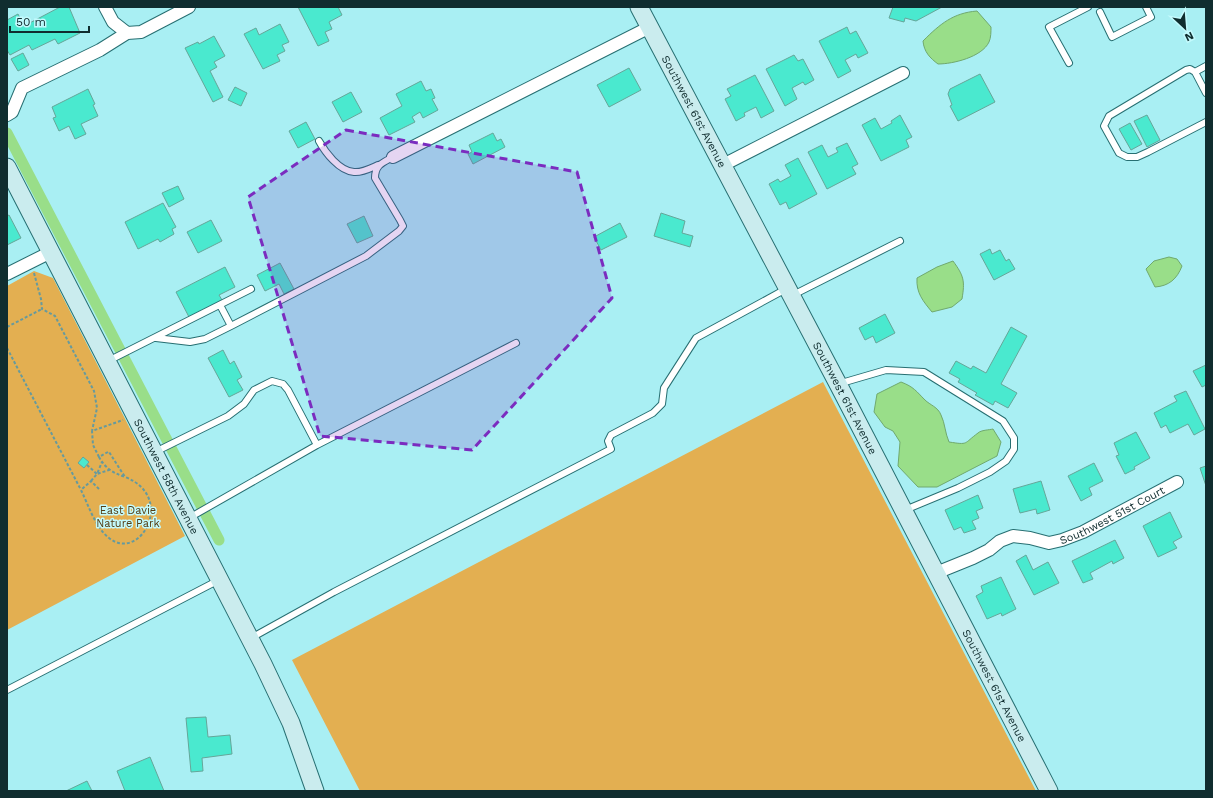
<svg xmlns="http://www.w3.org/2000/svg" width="1213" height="798" viewBox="0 0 1213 798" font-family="'Work Sans',sans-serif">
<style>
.green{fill:#e3af51}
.water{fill:#99de89;stroke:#70a96e}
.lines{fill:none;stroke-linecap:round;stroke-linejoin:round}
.canal{stroke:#99de89;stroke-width:11}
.building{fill:#4ae9cf;stroke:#65a699}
.lane-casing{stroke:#276f72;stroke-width:8}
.street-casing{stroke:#276f72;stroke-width:14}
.secondary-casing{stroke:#276f72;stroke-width:19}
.path{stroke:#669a9d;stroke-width:2;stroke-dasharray:3 2;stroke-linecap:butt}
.lane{stroke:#fff;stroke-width:6}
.street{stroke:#fff;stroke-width:12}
.secondary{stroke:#caecee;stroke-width:17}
.marked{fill:#7b2cbf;fill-opacity:0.2;stroke:#7b2cbf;stroke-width:3;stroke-dasharray:8 5;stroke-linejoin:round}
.labels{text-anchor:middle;stroke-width:3;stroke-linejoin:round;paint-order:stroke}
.street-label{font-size:11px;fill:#102d2f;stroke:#c3fafd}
.park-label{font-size:11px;fill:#543d12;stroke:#c3fafd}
</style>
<rect width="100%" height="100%" fill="#a9eff3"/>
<path class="green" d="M34 271 53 278 185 536 7 630V286Z
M823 382 1036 791H360L292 660Z"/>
<path class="water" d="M977 11 991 27C991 31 991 38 989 42 982 57 953 64 938 64 930 58 924 52 923 41 940 24 953 13 977 11Z
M1169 257 1177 259 1182 266C1177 279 1169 286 1155 287L1146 269 1154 261Z
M953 261C964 276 965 281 962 299L952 307 932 312C923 301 916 293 917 278L937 267Z
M901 382C914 387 916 391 925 400 930 405 938 407 941 415 945 423 945 433 949 442 969 445 963 444 978 433 981 430 989 430 993 429L1001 442 997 456 937 487H918L898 466 900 442 893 431 885 427 874 412 877 394Z"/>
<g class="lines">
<path class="canal" d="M7 133 219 540"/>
</g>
<path class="building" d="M60 7H69L80 33 58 44 55 39 32 50 29 45 10 55 7 50V20L18 14 24 26Z
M298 7H338L342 15 329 22 332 29 325 32 329 41 318 46Z
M893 7H942L916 21 905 18 904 22 889 18Z
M280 24 289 42 282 45 285 51 277 55 280 61 263 69 244 34 256 28 259 35Z
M847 27 850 34 856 31 868 53 858 58 856 54 845 60 851 71 838 78 819 41Z
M214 36 225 56 214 62 217 67 210 71 223 97 213 102 185 48 198 42 199 44Z
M23 53 29 65 18 71 11 59Z
M794 55 798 61 803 59 814 80 805 85 803 82 792 88 797 99 785 106 766 69Z
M629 68 641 90 609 107 597 85Z
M980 74 995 102 958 121 950 106 952 105 948 94 950 89Z
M755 75 774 111 761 118 756 107 744 113 745 116 736 121 725 99 731 96 727 89Z
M421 81 426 91 431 89 435 98 432 99 438 110 423 118 420 112 412 117 415 122 389 135 380 118 402 106 396 94Z
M235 87 247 93 241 106 228 100Z
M88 89 95 104 93 105 98 116 81 124 86 134 75 139 69 126 59 131 53 118 56 117 52 107Z
M351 92 362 112 343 122 332 102Z
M900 115 912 137 906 140 909 147 881 161 862 125 875 118 881 129 892 123 891 121Z
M1147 115 1160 140 1147 147 1134 121Z
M306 122 315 139 298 148 289 131Z
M1130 123 1142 144 1131 150 1119 129Z
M493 133 497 141 501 139 505 147 473 164 468 154 472 152 469 145Z
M847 143 858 164 852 167 856 174 827 189 808 152 822 145 828 157 838 152 836 148Z
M798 158 817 194 789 209 786 202 780 205 769 184 778 179 780 182 791 176 785 165Z
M178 186 184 199 169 207 162 193Z
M163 203 176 227 172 229 174 234 160 242 158 239 138 249 125 222Z
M661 213 685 221 682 233 693 236 690 247 654 236Z
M9 215 21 238 7 245V216Z
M364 216 373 236 357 243 347 224Z
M211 220 222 241 198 253 187 232Z
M620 223 627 237 601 250 594 237Z
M990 249 992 254 1000 250 1006 261 1009 259 1015 269 994 280 980 254Z
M280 263 294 289 284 294 279 284 265 291 257 275Z
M225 267 235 287 219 295 222 300 189 317 176 292Z
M885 314 895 333 876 343 873 336 865 340 859 328Z
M1011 327 1027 336 1001 384 1017 393 1008 408 995 401 993 405 975 395 977 393 958 382 960 379 949 373 956 361 971 369 973 366 986 373Z
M223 350 230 364 234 361 242 377 237 380 243 390 229 397 208 358Z
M1206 365V385L1202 387 1193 371Z
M1186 391 1205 429 1194 435 1188 424 1170 433 1166 425 1161 428 1154 413 1177 401 1174 396Z
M1136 432 1150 458 1134 467 1135 469 1125 474 1116 456 1119 455 1114 443Z
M83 457 89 462 84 468 78 463Z
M1094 463 1103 481 1089 488 1092 495 1081 501 1068 476Z
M1206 466V486L1200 468Z
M1041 481 1050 510 1037 514 1036 509 1020 513 1013 489Z
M978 495 983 508 976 511 979 518 972 521 976 529 964 533 961 527 954 530 945 510Z
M1170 512 1182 537 1173 542 1177 548 1158 557 1143 526Z
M1115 540 1124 558 1113 564 1112 561 1090 573 1093 579 1083 583 1072 561Z
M1026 555 1033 570 1048 562 1059 583 1034 595 1016 561Z
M1001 577 1016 609 1002 616 1001 613 987 619 976 596 983 592 981 586Z
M206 717 208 737 230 735 232 754 202 758 203 771 191 772 186 718Z
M150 757 164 791H125L117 771Z
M87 781 92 791H66Z"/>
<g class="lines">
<defs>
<path id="lane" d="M1100 12 1112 37 1151 17 1146 7
M1069 63 1049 27 1088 7
M1206 66 1195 72 1206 93
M1195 72 1190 69 1186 70 1109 116 1104 126 1119 153 1127 157H1137L1148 152 1206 122
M319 141C325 152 339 171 354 172 362 173 371 168 378 165
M793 295 900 241
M231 326 366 256 399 231 403 226 400 220 375 178C375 165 382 163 393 157
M156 338 190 342 205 339 231 326 220 305
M108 361 251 289
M838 384 886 370 924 372 1003 421 1014 438V449L1006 461 990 472 958 488 905 510
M155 452 228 416 244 404 254 390 272 381 283 384 288 390 317 445
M189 518 317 445 516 343
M251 638 334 592 611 449 608 441 611 435 653 413 662 404 664 388 696 338 786 289
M7 690 219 580"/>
<g id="street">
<path d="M105 7 113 22 127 33"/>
<path d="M7 115 12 112 22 88 100 50 127 33 141 32 189 7"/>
<path d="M393 157 650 27"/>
<path d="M723 165 903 73"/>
<path d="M7 274 51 252"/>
<path id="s1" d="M936 573 973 558 989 550 1000 541 1013 536 1030 538 1049 543 1062 540 1083 532 1177 482"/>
</g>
<g id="secondary">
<path id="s2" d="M639 7 838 384 1049 791"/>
<path id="s3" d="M7 167 263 664 291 723 315 791"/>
</g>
</defs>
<use href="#lane" class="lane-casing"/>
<use href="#street" class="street-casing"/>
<use href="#secondary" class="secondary-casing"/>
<path class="path" d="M34 273 41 299 42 309 55 316 94 391 97 408 92 431
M7 327 42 309
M7 348 81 490
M108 452 99 457C105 468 113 473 125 477L109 452
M99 457 93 445 92 431 123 420
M87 465 97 474 102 462
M91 481 97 474 109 470
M99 489 91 481 81 490C88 504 95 527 109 538 140 563 177 497 125 477"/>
<use href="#lane" class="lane"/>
<use href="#street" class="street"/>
<use href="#secondary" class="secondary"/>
</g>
<path class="marked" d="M346 130 577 172 612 298 472 450 320 436 248 197Z"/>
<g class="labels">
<g class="street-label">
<text dy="4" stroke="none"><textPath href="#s2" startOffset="118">Southwest 61st Avenue</textPath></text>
<text dy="4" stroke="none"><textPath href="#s2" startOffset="442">Southwest 61st Avenue</textPath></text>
<text dy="4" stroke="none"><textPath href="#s3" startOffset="348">Southwest 58th Avenue</textPath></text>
<text dy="4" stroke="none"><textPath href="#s1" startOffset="192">Southwest 51st Court</textPath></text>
<text dy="4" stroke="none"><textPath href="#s2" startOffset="766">Southwest 61st Avenue</textPath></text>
</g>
<g class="park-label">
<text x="128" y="514">East Davie<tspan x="128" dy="13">Nature Park</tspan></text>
</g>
</g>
<rect width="1213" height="798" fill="none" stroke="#102d2f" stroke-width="16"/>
<g transform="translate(1185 28) rotate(154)" stroke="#c3fafd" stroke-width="3" paint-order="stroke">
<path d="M0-3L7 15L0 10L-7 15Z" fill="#102d2f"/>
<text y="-6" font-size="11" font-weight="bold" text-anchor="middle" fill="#102d2f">N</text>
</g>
<path d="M10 26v6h79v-6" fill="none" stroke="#102d2f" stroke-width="2"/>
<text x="16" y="26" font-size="12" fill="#102d2f" stroke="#c3fafd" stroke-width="3" paint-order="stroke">50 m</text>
</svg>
